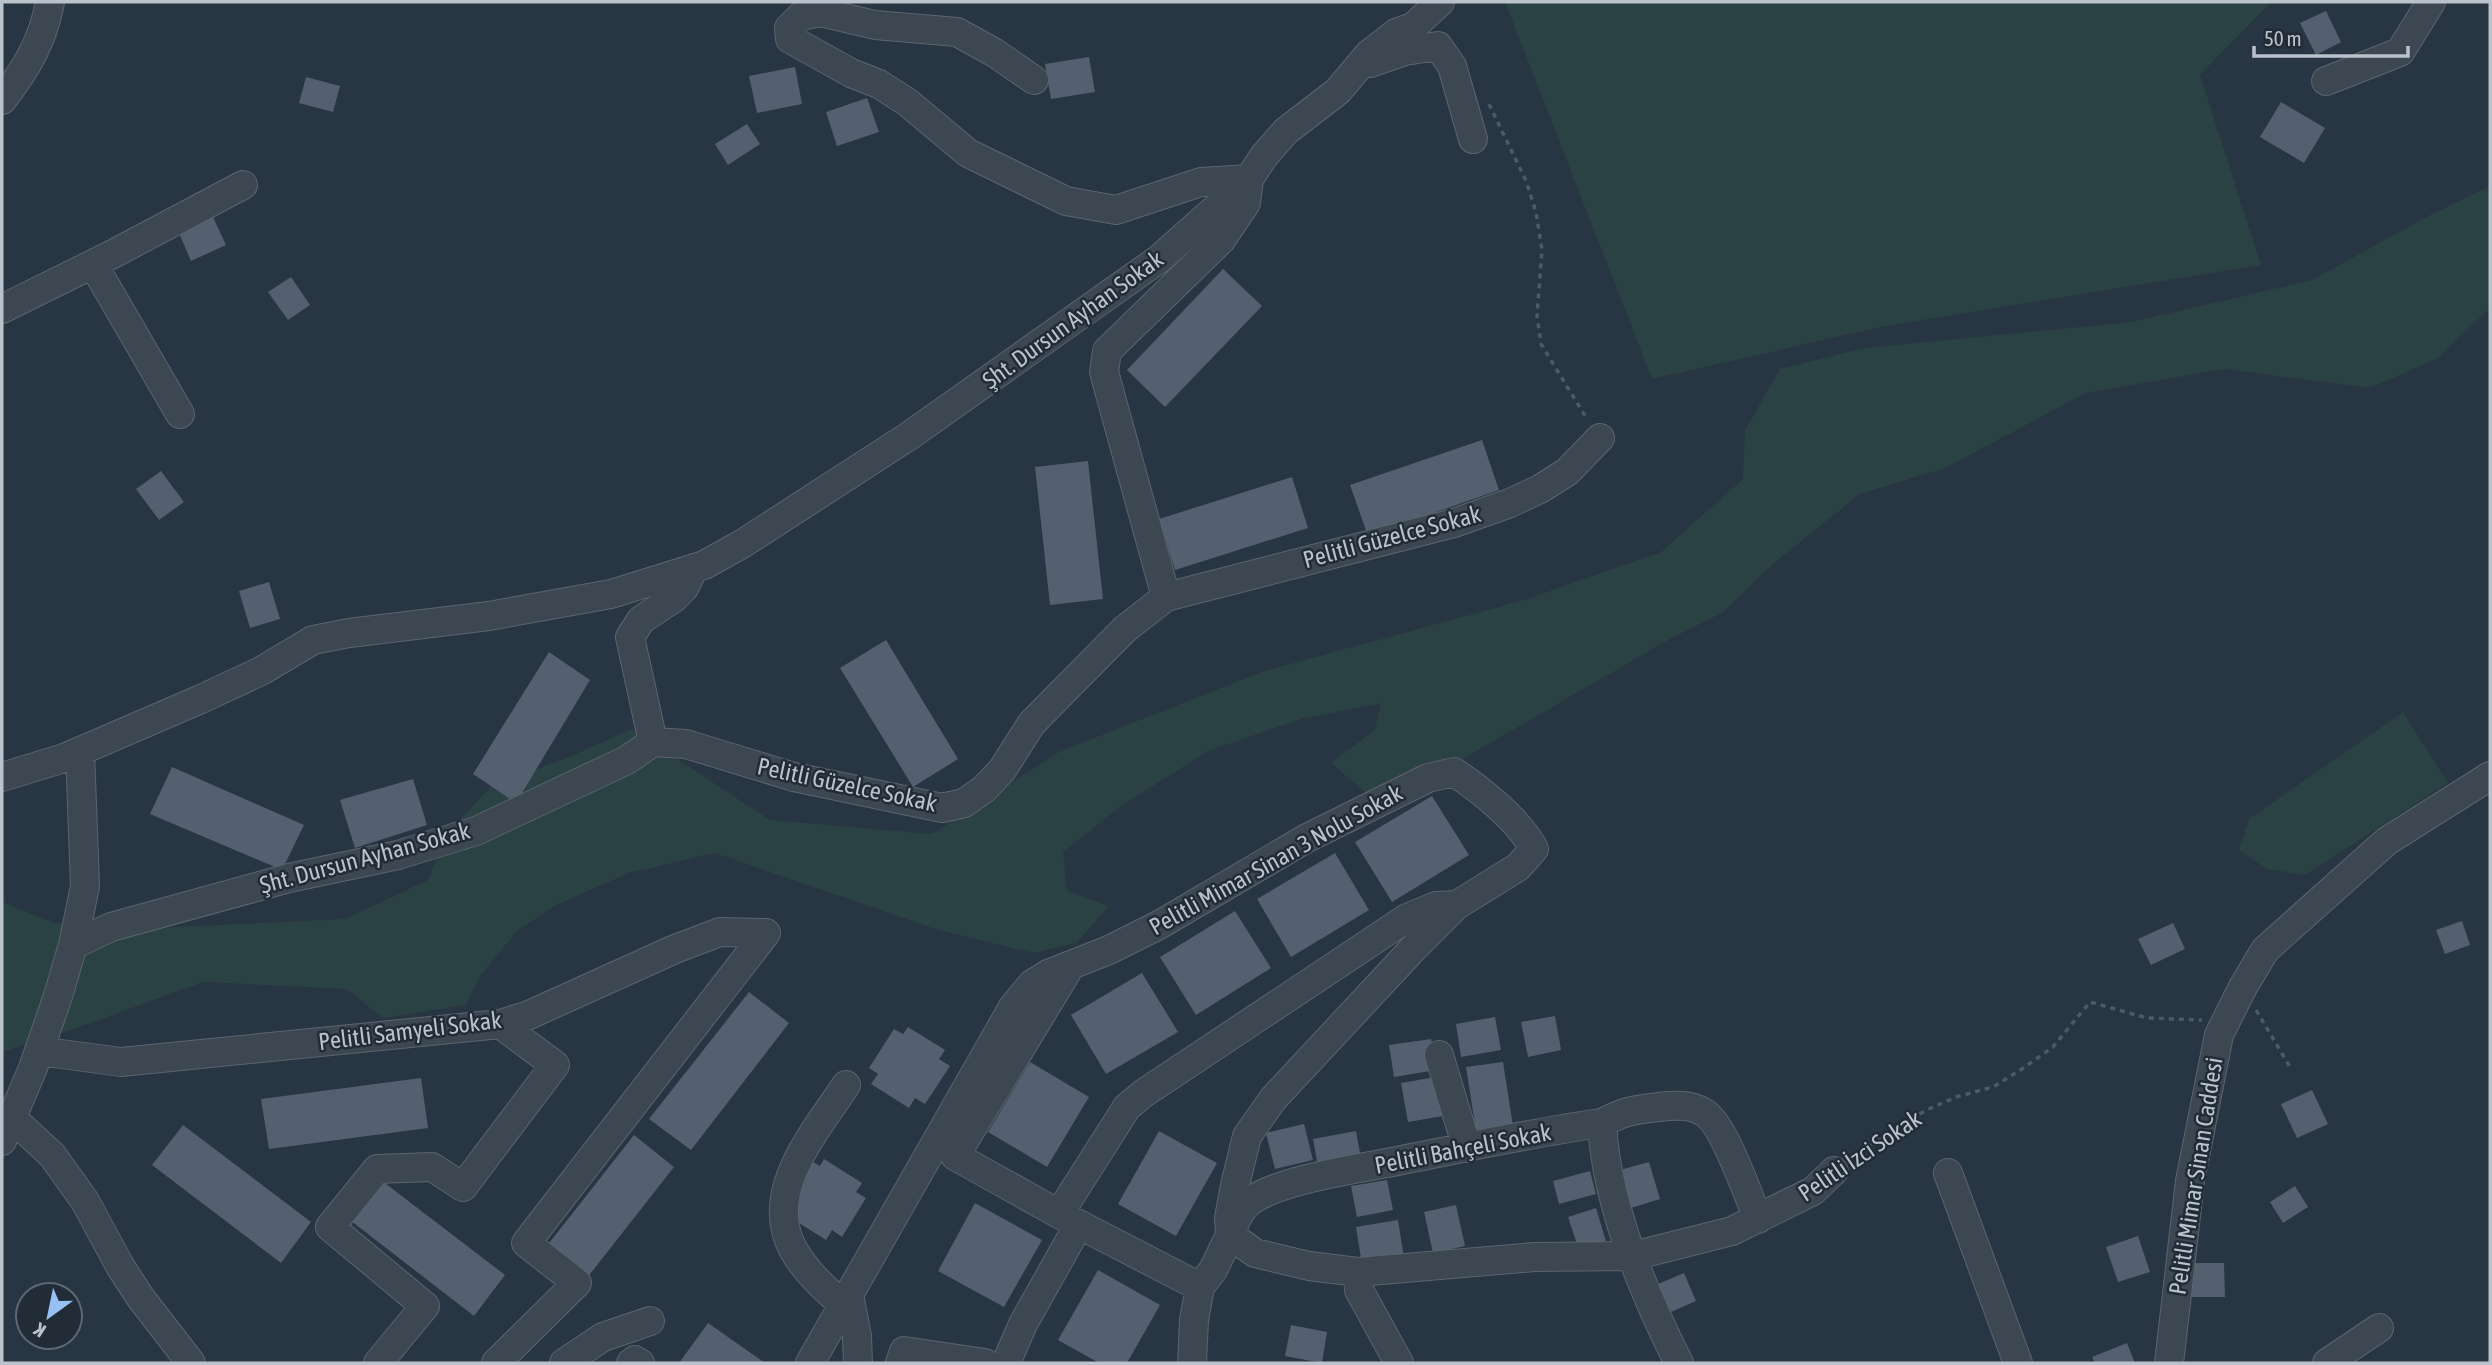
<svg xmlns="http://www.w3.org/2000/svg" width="2492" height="1365" viewBox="0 0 2492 1365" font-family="'Asap Condensed',sans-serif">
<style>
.green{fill:#2a4243}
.building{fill:#54606f}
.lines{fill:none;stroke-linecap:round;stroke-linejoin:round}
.minor-casing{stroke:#5b656f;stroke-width:30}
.path{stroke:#495e60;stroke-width:3.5;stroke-dasharray:5 5;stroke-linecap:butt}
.minor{stroke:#3d4752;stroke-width:28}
.labels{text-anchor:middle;stroke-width:5;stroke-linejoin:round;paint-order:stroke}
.street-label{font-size:24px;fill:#bac2cc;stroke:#212c37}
</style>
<rect width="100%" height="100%" fill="#283542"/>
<path class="green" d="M1505 2H2271L2200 75 2261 265 1885 326 1652 379Z
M2490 186V308L2438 358 2370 388 2224 369 2086 393 1945 468 1860 494 1774 563 1722 613 1668 640 1449 767 1367 794 1331 763 1375 730 1381 703 1301 719 1208 751 1121 806 1063 852 1067 891 1109 906 1076 943 1034 953 938 930 715 853 629 873 556 905 517 931 480 976 466 1005 383 1018 346 989 203 982 77 1028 2 1052V902L55 923 153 928 345 919 428 880 446 835 490 787 571 756 632 729 770 820 932 834 1059 752 1261 672 1524 600 1661 552 1743 479 1745 430 1780 369 1865 348 2131 322 2312 280 2430 215Z
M2403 712 2448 783 2305 875 2267 869 2239 850 2249 819Z"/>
<path class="building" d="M2326 11 2341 42 2316 55 2300 23Z
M1089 57 1095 92 1051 99 1045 64Z
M795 67 802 104 757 113 749 76Z
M306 77 340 86 333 112 299 103Z
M867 98 879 132 837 146 826 112Z
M2281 102 2325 128 2304 163 2260 137Z
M747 124 760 144 728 165 715 144Z
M213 217 226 245 191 261 179 233Z
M1223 269 1262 306 1165 407 1127 370Z
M291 277 310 305 288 320 268 292Z
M1482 440 1499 490 1368 536 1350 485Z
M1088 461 1103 599 1050 605 1035 467Z
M161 471 184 502 159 520 136 489Z
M1292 477 1308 528 1175 570 1159 519Z
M269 582 280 619 250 628 239 591Z
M886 640 958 759 913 787 840 668Z
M549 652 590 680 516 803 473 774Z
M172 767 304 825 282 870 150 814Z
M413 779 427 825 355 848 340 800Z
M1432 796 1469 855 1392 902 1355 842Z
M1335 853 1369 910 1291 957 1257 899Z
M1235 911 1271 968 1196 1015 1160 957Z
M2462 921 2470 945 2445 954 2436 930Z
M2173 923 2185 949 2151 965 2138 939Z
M1142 973 1178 1032 1106 1074 1071 1015Z
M749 992 789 1023 691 1150 649 1119Z
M1555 1016 1561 1050 1528 1057 1521 1022Z
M1495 1017 1501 1050 1461 1057 1456 1024Z
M908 1027 945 1050 939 1059 950 1066 925 1104 915 1098 909 1108 871 1084 878 1074 869 1068 894 1029 903 1034Z
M1431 1039 1436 1070 1394 1077 1389 1045Z
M1030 1062 1089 1097 1047 1167 988 1132Z
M1503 1062 1513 1126 1476 1131 1466 1067Z
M1436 1077 1443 1116 1408 1122 1401 1083Z
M421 1078 428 1128 269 1149 261 1099Z
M2312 1090 2328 1124 2297 1138 2281 1104Z
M1304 1124 1313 1160 1275 1169 1266 1133Z
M183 1125 311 1222 281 1263 152 1165Z
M1159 1131 1217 1163 1176 1236 1118 1204Z
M1356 1131 1361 1159 1318 1167 1313 1139Z
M634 1135 674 1167 587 1278 546 1247Z
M824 1159 862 1183 856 1192 866 1198 842 1237 832 1230 826 1240 788 1216 811 1161 820 1166Z
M1649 1162 1660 1199 1631 1208 1620 1170Z
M1590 1171 1596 1194 1559 1204 1553 1181Z
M377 1177 505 1275 474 1316 346 1217Z
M1387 1180 1393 1210 1357 1217 1351 1186Z
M2295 1186 2308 1207 2283 1223 2270 1202Z
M975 1203 1042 1240 1004 1307 938 1271Z
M1456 1205 1465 1246 1433 1253 1424 1212Z
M1596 1208 1608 1248 1581 1256 1568 1217Z
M1398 1220 1404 1258 1362 1265 1356 1227Z
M2138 1236 2150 1272 2118 1282 2106 1247Z
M2187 1263H2224L2225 1297H2188Z
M1098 1270 1160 1305 1127 1363H1099L1058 1340Z
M1684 1273 1696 1301 1671 1312 1658 1284Z
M708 1323 765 1363H679Z
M1291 1325 1327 1332 1322 1363 1285 1356Z
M2127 1343 2135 1363H2095L2092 1357Z"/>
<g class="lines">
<defs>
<path id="minor" d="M1370 63 1405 51 1438 46 1452 66 1473 139
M1034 80 995 53 957 32 875 25 820 12 801 16 789 28 790 39 851 73 879 84 907 102 968 153 1066 201 1116 210 1201 182 1249 179 1246 203 1221 240 1107 351 1104 372 1166 597 1454 523 1510 503 1540 489 1567 472 1600 438
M2326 81 2400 52 2431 2
M2 100C26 69 43 41 50 2
M93 264 180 414
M2 309 111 255 243 185
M653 742 686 744 794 777 942 808 964 803 984 789 1002 770 1032 723 1125 629 1166 597
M653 742 630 637 641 620 674 598 684 588 694 568
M2 777 64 758 201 699 261 671 313 640 349 633 489 616 611 594 704 565 742 544 909 436 1159 259 1249 179 1264 156 1286 131 1338 91 1369 54 1396 33 1413 27 1440 2
M73 945 111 927 289 878 398 855 476 831 627 760 653 742
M1071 965 955 1156 1059 1214 1200 1287
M39 1051 121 1062 500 1024 529 1015 675 949 720 932 766 933
M1439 1055 1467 1148
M12 1118 52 1155 85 1201 120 1266 140 1297 191 1363
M1602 1123C1624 1111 1633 1110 1658 1107 1675 1105 1691 1104 1705 1113 1724 1125 1748 1195 1758 1219
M2 1141 33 1068 58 996 73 945 85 886 80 751
M1948 1173 2018 1363
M1059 1214 1127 1107 1144 1093 1407 918 1436 906 1457 905
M1358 1272 1309 1266 1255 1253 1230 1235C1235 1223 1238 1211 1248 1203 1277 1179 1364 1168 1402 1160 1469 1147 1535 1132 1602 1123 1606 1204 1643 1292 1679 1363
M849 1295 857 1336 858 1363
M843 1305C825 1289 805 1271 793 1249 762 1191 816 1131 846 1085
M378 1363 425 1306 330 1227 377 1169 432 1167 463 1187 555 1065 500 1024
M496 1363 577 1283 526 1243 766 933
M564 1363 603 1337 650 1321
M631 1363 635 1360 640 1363
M810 1363 1013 1007 1032 984 1048 974 1109 950 1159 925 1307 838 1428 778 1454 772C1481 790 1519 820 1534 849L1518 867 1457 905 1410 952 1273 1099 1247 1136 1235 1185 1229 1218 1230 1235 1213 1270 1200 1287 1194 1320 1192 1363
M900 1363 904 1351 985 1363
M1006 1363 1023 1324 1079 1224
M1399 1363 1359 1290 1358 1272 1534 1257 1633 1256 1732 1231 1813 1191 1834 1171
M2169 1363 2190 1181 2219 1035 2243 987 2265 950 2387 841 2490 776
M2327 1363 2379 1328"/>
</defs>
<use href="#minor" class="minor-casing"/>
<path class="path" d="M1489 104 1526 181 1536 212 1542 250 1537 316 1541 344 1587 419
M2256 1010 2290 1067
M1853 1158 1900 1124 1929 1109 1956 1097 1993 1087 2022 1069 2053 1047 2090 1002 2147 1018 2202 1020"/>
<use href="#minor" class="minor"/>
</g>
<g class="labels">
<g class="street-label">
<text transform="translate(1073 320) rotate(-36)" y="8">Şht. Dursun Ayhan Sokak</text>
<text transform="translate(1392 537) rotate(-15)" y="8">Pelitli Güzelce Sokak</text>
<text transform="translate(847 785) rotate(12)" y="8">Pelitli Güzelce Sokak</text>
<text transform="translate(365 858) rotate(-15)" y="8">Şht. Dursun Ayhan Sokak</text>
<text transform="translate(1276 860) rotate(-29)" y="8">Pelitli Mimar Sinan 3 Nolu Sokak</text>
<text transform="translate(410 1031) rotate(-7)" y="8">Pelitli Samyeli Sokak</text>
<text transform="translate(1463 1149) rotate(-11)" y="8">Pelitli Bahçeli Sokak</text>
<text transform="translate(1860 1156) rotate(-34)" y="8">Pelitli İzci Sokak</text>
<text transform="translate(2196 1176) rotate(-81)" y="8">Pelitli Mimar Sinan Caddesi</text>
</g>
</g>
<rect width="2492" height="1365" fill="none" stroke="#bac2cc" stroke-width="7"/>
<g transform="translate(49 1316) rotate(213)"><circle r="33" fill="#212c37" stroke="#5e6873" stroke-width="2"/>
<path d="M0-5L12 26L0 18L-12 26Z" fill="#97c0f4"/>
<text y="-10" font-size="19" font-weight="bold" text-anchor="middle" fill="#bac2cc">K</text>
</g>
<path d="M2254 46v10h154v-10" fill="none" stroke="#bac2cc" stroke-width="3.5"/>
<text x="2264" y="46" font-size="21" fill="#bac2cc" stroke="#212c37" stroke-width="5" paint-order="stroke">50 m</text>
</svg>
